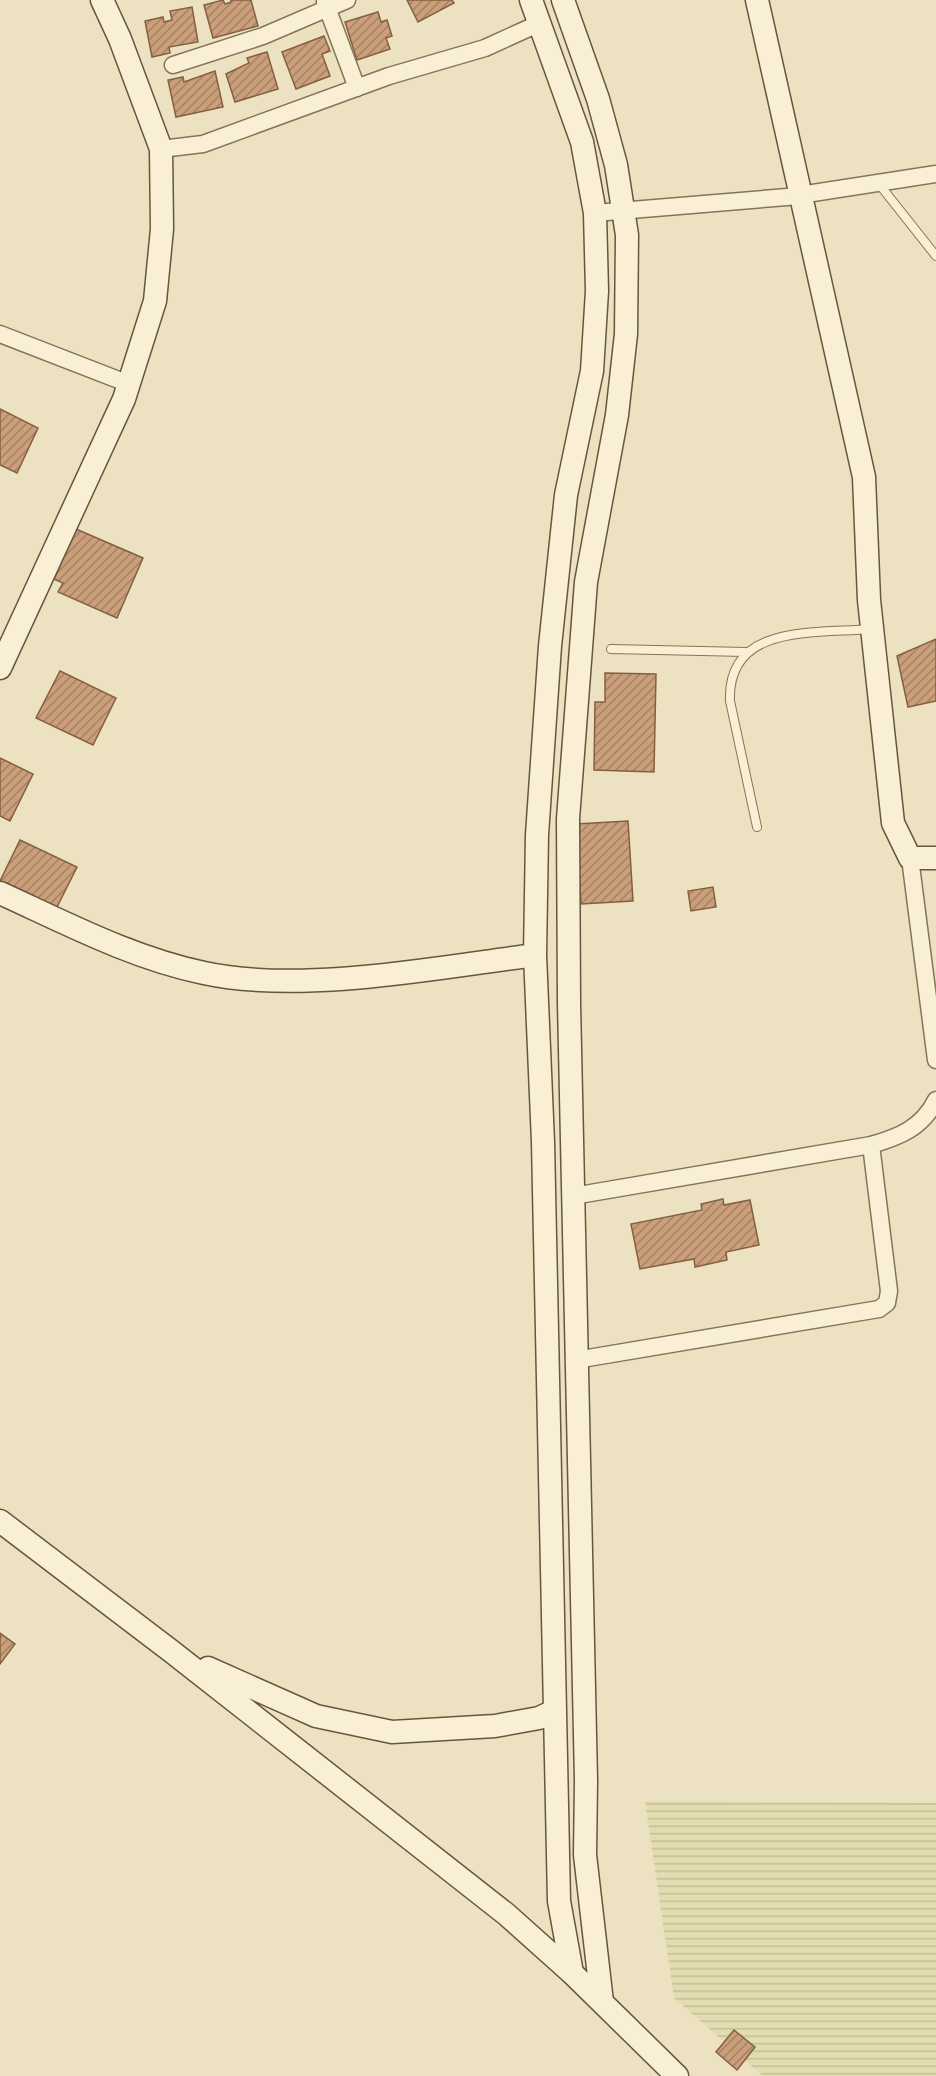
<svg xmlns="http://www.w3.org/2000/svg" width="936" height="2076" viewBox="0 0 936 2076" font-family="Georgia,serif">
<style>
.farmland{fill:url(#farmland-rules)}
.building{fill:url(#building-hatch);stroke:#845f41;stroke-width:1.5}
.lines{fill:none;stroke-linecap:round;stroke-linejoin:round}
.lane-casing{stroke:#86745a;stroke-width:10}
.street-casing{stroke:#86745a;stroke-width:19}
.secondary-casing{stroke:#68553d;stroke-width:25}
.lane{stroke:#f8efd5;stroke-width:8}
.street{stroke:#f8efd5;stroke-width:16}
.secondary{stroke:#f8efd5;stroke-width:22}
</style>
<defs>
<pattern id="farmland-rules" width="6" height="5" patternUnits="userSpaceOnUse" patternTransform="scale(1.5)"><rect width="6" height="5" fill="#e2ddb0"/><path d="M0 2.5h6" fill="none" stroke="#c2be97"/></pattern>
<pattern id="building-hatch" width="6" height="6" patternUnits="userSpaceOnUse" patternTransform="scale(1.5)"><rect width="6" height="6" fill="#ca9f79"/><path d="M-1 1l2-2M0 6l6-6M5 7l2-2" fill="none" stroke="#a58263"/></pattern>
</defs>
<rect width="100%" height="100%" fill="#ece2c2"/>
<path class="farmland" d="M645 1801 936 1803V2076H763L674 1998Z"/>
<path class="building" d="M223 0 225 4 231 2V0H251L258 26 213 38 204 5Z
M407 0H452L454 3 418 22Z
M192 7 198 42 169 47 170 53 152 57 145 21 163 17 164 22 172 20 170 11Z
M378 12 381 22 387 20 392 36 386 38 390 49 357 60 345 22Z
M324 36 330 51 322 54 330 76 296 89 282 52Z
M267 52 278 89 235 102 226 74 249 63 247 58Z
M215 71 223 107 176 117 168 80 183 77 184 82Z
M0 409 38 428 17 473 0 465Z
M76 529 143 558 117 618 58 592 63 583 54 579Z
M936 639V701L908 707 897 656Z
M60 671 116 698 93 745 36 718Z
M605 673 656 674 654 772 594 770 595 702H605Z
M0 758 33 774 10 821 0 816Z
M628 821 633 901 581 904 576 824Z
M20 840 77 867 53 915 0 889V881Z
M713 887 716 907 691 911 688 891Z
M723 1199 724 1205 750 1200 759 1245 726 1252 727 1260 695 1267 694 1259 640 1269 631 1224 702 1210 701 1204Z
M0 1633 15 1644 0 1664Z
M734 2030 755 2047 737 2070 716 2052Z"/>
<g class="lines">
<defs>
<path id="lane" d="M879 184 936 256
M611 649 746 652
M757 827 730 701C727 623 816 634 871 629"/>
<path id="street" d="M325 2 357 88
M173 65 263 36 347 0
M161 149 203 144 389 76 485 48 540 23
M595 213 787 197 936 174
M0 334 129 384
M910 858 936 1060
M573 1196 871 1145C899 1137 922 1128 936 1100
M576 1360 867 1311 879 1309 887 1303 889 1291 871 1145"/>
<path id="secondary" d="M531 0 582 142 595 213 597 291 592 371 566 495 550 646 537 835 535 955 543 1142 559 1901 572 1973
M563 0 598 99 616 165 627 235 626 334 617 415 586 582 568 819 569 1003 586 1781 585 1855 602 2002
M757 0 864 477 869 600 893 823 910 858H936
M0 668 124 399 155 301 162 229 161 149 120 39 102 0
M0 893C66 923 132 958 204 973 302 994 435 968 535 955
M0 1521 171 1651 506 1914 572 1973 677 2076
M208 1668 316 1716 392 1732 495 1726 539 1718 554 1711"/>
</defs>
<use href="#lane" class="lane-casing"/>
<use href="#street" class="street-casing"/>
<use href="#secondary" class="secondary-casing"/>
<use href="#lane" class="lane"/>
<use href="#street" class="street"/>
<use href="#secondary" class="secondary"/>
</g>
</svg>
